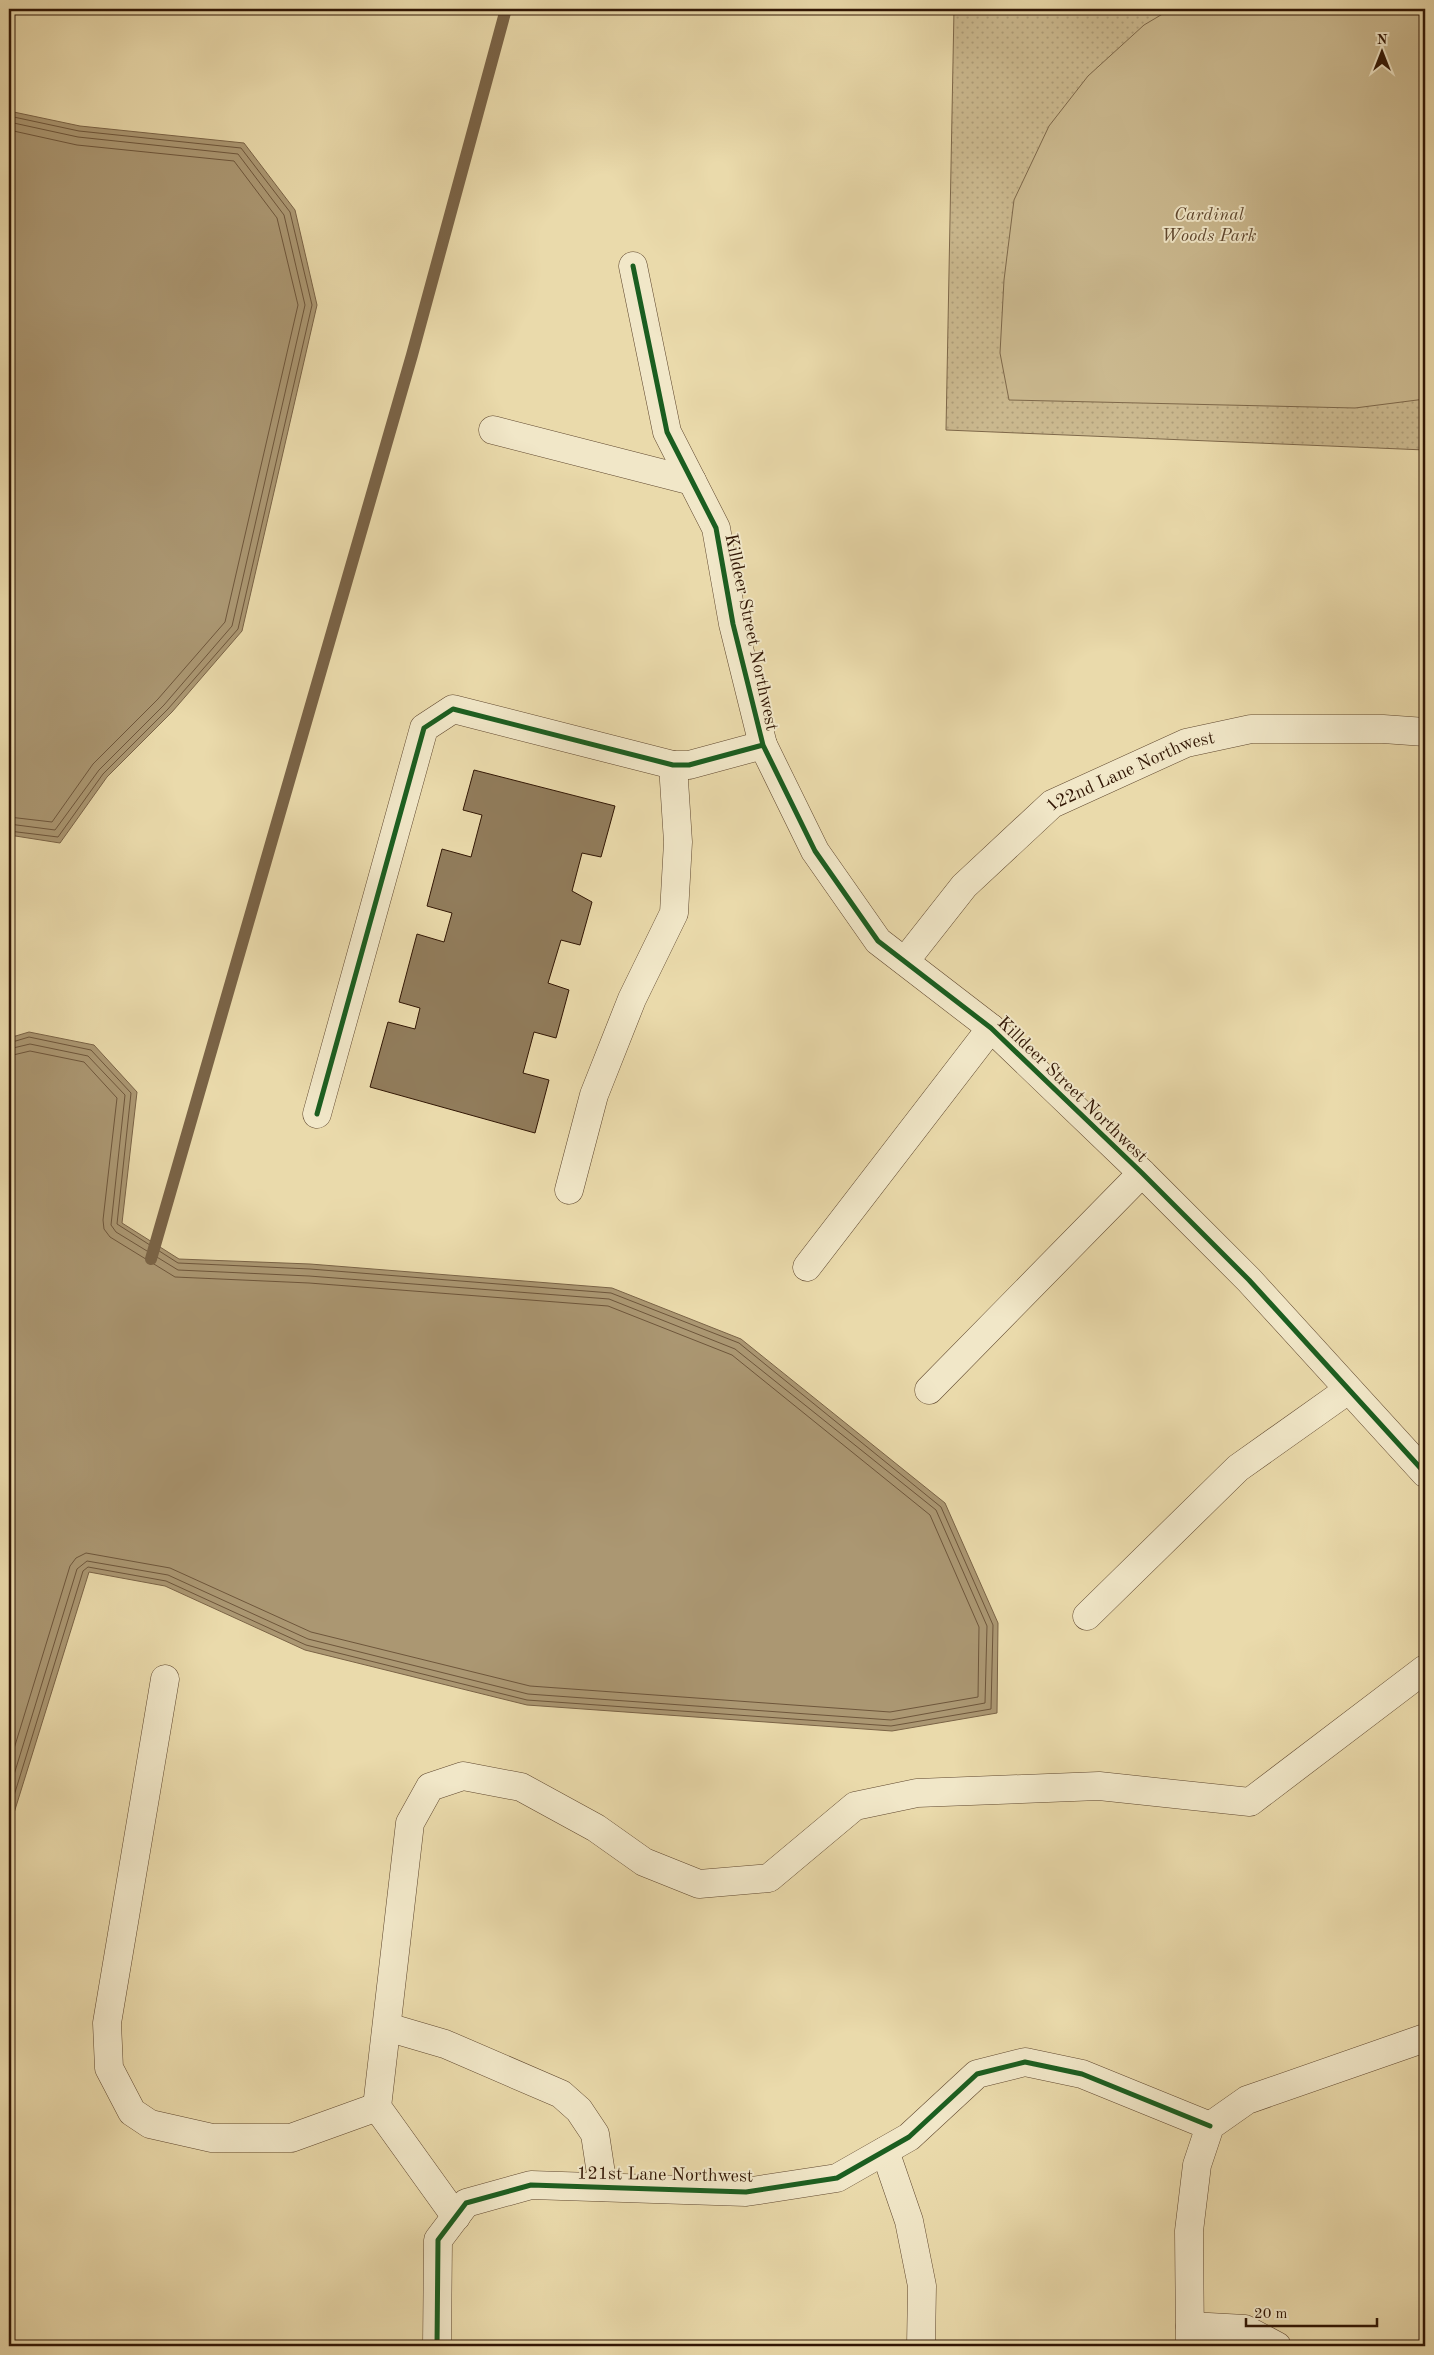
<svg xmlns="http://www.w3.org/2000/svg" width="1434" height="2355" viewBox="0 0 1434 2355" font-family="'Old Standard TT',serif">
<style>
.park{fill:url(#park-dots);stroke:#7e684a}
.pitch{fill:#cbb98f;stroke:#7e684a}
.water{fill:#ab9772;stroke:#7a6346}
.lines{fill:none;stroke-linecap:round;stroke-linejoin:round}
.shore{stroke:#6e563b;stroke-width:1}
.stream{stroke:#7a6346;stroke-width:12}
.building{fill:#917c5b;stroke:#311604}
.minor-casing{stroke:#5f472e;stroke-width:29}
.minor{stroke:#f1e7c8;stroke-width:28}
.cycleway-casing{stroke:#f1e7c8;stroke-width:8}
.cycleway{stroke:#1b5e20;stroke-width:5}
.labels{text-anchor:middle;stroke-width:4;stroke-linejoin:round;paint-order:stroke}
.park-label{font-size:18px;font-style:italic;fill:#5f472e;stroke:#f1e7c8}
.street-label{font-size:18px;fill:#311604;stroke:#f1e7c8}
</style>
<defs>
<pattern id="park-dots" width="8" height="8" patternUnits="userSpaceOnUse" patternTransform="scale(1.25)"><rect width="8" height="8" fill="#cbb98f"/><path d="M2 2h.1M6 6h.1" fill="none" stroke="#af9e7a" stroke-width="1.8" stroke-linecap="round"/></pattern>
</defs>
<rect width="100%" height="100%" fill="#eadaab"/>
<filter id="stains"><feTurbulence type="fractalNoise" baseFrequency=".004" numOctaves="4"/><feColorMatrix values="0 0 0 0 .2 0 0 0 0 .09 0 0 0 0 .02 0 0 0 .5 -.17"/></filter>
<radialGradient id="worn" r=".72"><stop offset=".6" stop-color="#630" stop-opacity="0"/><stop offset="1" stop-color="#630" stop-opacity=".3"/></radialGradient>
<path class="park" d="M954 9H1425V450L946 430Z"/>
<path class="pitch" d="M1171 9H1425V399L1355 408 1009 400 1000 353 1004 280 1014 200 1049 126 1088 76 1144 25Z"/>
<path class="water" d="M9 111 80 126 244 143 295 210 317 305 242 631 172 712 107 777 60 843 9 835Z
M29 1032 94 1045 137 1092 122 1223 179 1259 310 1264 612 1288 741 1339 945 1503 998 1623 997 1713 892 1731 527 1705 305 1650 165 1586 89 1572 9 1829V1038Z"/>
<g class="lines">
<path class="shore" d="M9 116 79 131 241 148 290 212 312 305 238 629 168 709 103 774 58 837 9 831
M9 122 78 137 238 154 284 215 305 305 232 626 164 705 99 770 55 830 9 824
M9 130 77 145 234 161 277 218 298 305 225 622 158 699 93 764 52 822 9 817
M9 1043 29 1037 91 1050 131 1093 117 1224 178 1263 310 1269 611 1293 739 1343 941 1507 993 1625 991 1709 891 1726 527 1700 306 1645 166 1581 88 1567 83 1571 9 1812
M9 1049 30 1044 88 1056 125 1095 111 1225 116 1232 178 1270 309 1276 609 1299 735 1349 936 1510 987 1626 985 1703 891 1720 528 1694 308 1639 168 1575 87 1561 77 1569 9 1791
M9 1056 30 1051 84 1062 117 1098 103 1220 104 1229 110 1237 175 1277 309 1283 608 1306 732 1355 930 1515 979 1627 978 1697 890 1712 530 1686 311 1632 170 1568 86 1553 76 1558 70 1566 9 1765"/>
<path class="stream" d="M151 1259 412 355 506 9"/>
</g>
<path class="building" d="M474 770 615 806 601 857 582 853 572 891 592 902 580 945 561 940 548 983 569 990 556 1038 534 1032 523 1073 549 1080 535 1133 370 1087 388 1022 415 1029 420 1008 399 1002 417 934 444 942 452 913 427 906 442 849 471 857 482 815 463 810Z"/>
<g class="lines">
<defs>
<g id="minor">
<path d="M633 266 667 432 716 528 733 624 763 745 815 851 878 941 991 1028 1142 1173 1249 1280 1425 1473"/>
<path d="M493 430 692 481"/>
<path id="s1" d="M905 961 964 886 1052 804 1186 743 1251 729H1383L1425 732"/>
<path d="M317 1114 424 728 453 709 673 765H689L763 745"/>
<path d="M569 1190 594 1095 632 999 674 913 678 842 673 765"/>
<path d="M807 1267 991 1028"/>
<path d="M929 1390 1142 1173"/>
<path d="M1087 1616 1238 1468 1348 1390"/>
<path d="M165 1679 107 2023 109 2068 132 2112 150 2124 212 2138H291L377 2107"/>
<path d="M387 2027 445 2044 561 2094 579 2110 595 2134 603 2187"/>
<path d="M885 2151 909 2221 922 2286 921 2346"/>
<path d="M456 2217 377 2107 410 1823 430 1787 463 1776 521 1787 596 1828 644 1862 699 1884 769 1878 855 1806 917 1793 1099 1786 1250 1802 1425 1669"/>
<path d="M1190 2326 1245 2329 1277 2346"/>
<path d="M437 2346 438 2240 466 2203 531 2185 746 2192 837 2178 909 2137 977 2074 1025 2062 1082 2074 1210 2126"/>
<path d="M1190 2346 1189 2231 1197 2165 1210 2126 1247 2100 1425 2038"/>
</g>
</defs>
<use href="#minor" class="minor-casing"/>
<use href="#minor" class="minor"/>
<defs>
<path id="cycleway" d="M633 266 667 432 716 528 733 624 763 745 815 851 878 941 991 1028 1142 1173 1249 1280 1425 1473
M317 1114 424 728 453 709 673 765H689L763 745
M437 2346 438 2240 466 2203 531 2185 746 2192 837 2178 909 2137 977 2074 1025 2062 1082 2074 1210 2126"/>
</defs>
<use href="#cycleway" class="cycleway-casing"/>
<use href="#cycleway" class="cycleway"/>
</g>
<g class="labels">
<g class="park-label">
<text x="1209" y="220">Cardinal<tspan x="1209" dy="21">Woods Park</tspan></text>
</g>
<g class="street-label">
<text transform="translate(752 632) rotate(78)" y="6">Killdeer Street Northwest</text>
<text dy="6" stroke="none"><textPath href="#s1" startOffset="301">122nd Lane Northwest</textPath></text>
<text transform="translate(1073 1089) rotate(44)" y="6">Killdeer Street Northwest</text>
<text transform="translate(665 2174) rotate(1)" y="6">121st Lane Northwest</text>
</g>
</g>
<rect width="1434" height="2355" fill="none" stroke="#eadaab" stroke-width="30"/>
<rect x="10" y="10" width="1414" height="2335" fill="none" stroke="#311604" stroke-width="2.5"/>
<rect x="15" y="15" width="1404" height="2325" fill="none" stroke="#311604"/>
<g transform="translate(1382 52)" stroke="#f1e7c8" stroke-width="4" paint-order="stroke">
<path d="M0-4L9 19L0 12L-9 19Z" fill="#311604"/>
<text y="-8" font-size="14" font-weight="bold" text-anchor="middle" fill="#311604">N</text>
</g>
<path d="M1246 2318v8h131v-8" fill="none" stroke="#311604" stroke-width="2.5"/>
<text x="1254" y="2318" font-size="15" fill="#311604" stroke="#f1e7c8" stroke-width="4" paint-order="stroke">20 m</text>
<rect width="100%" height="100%" filter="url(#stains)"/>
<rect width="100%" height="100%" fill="url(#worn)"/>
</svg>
